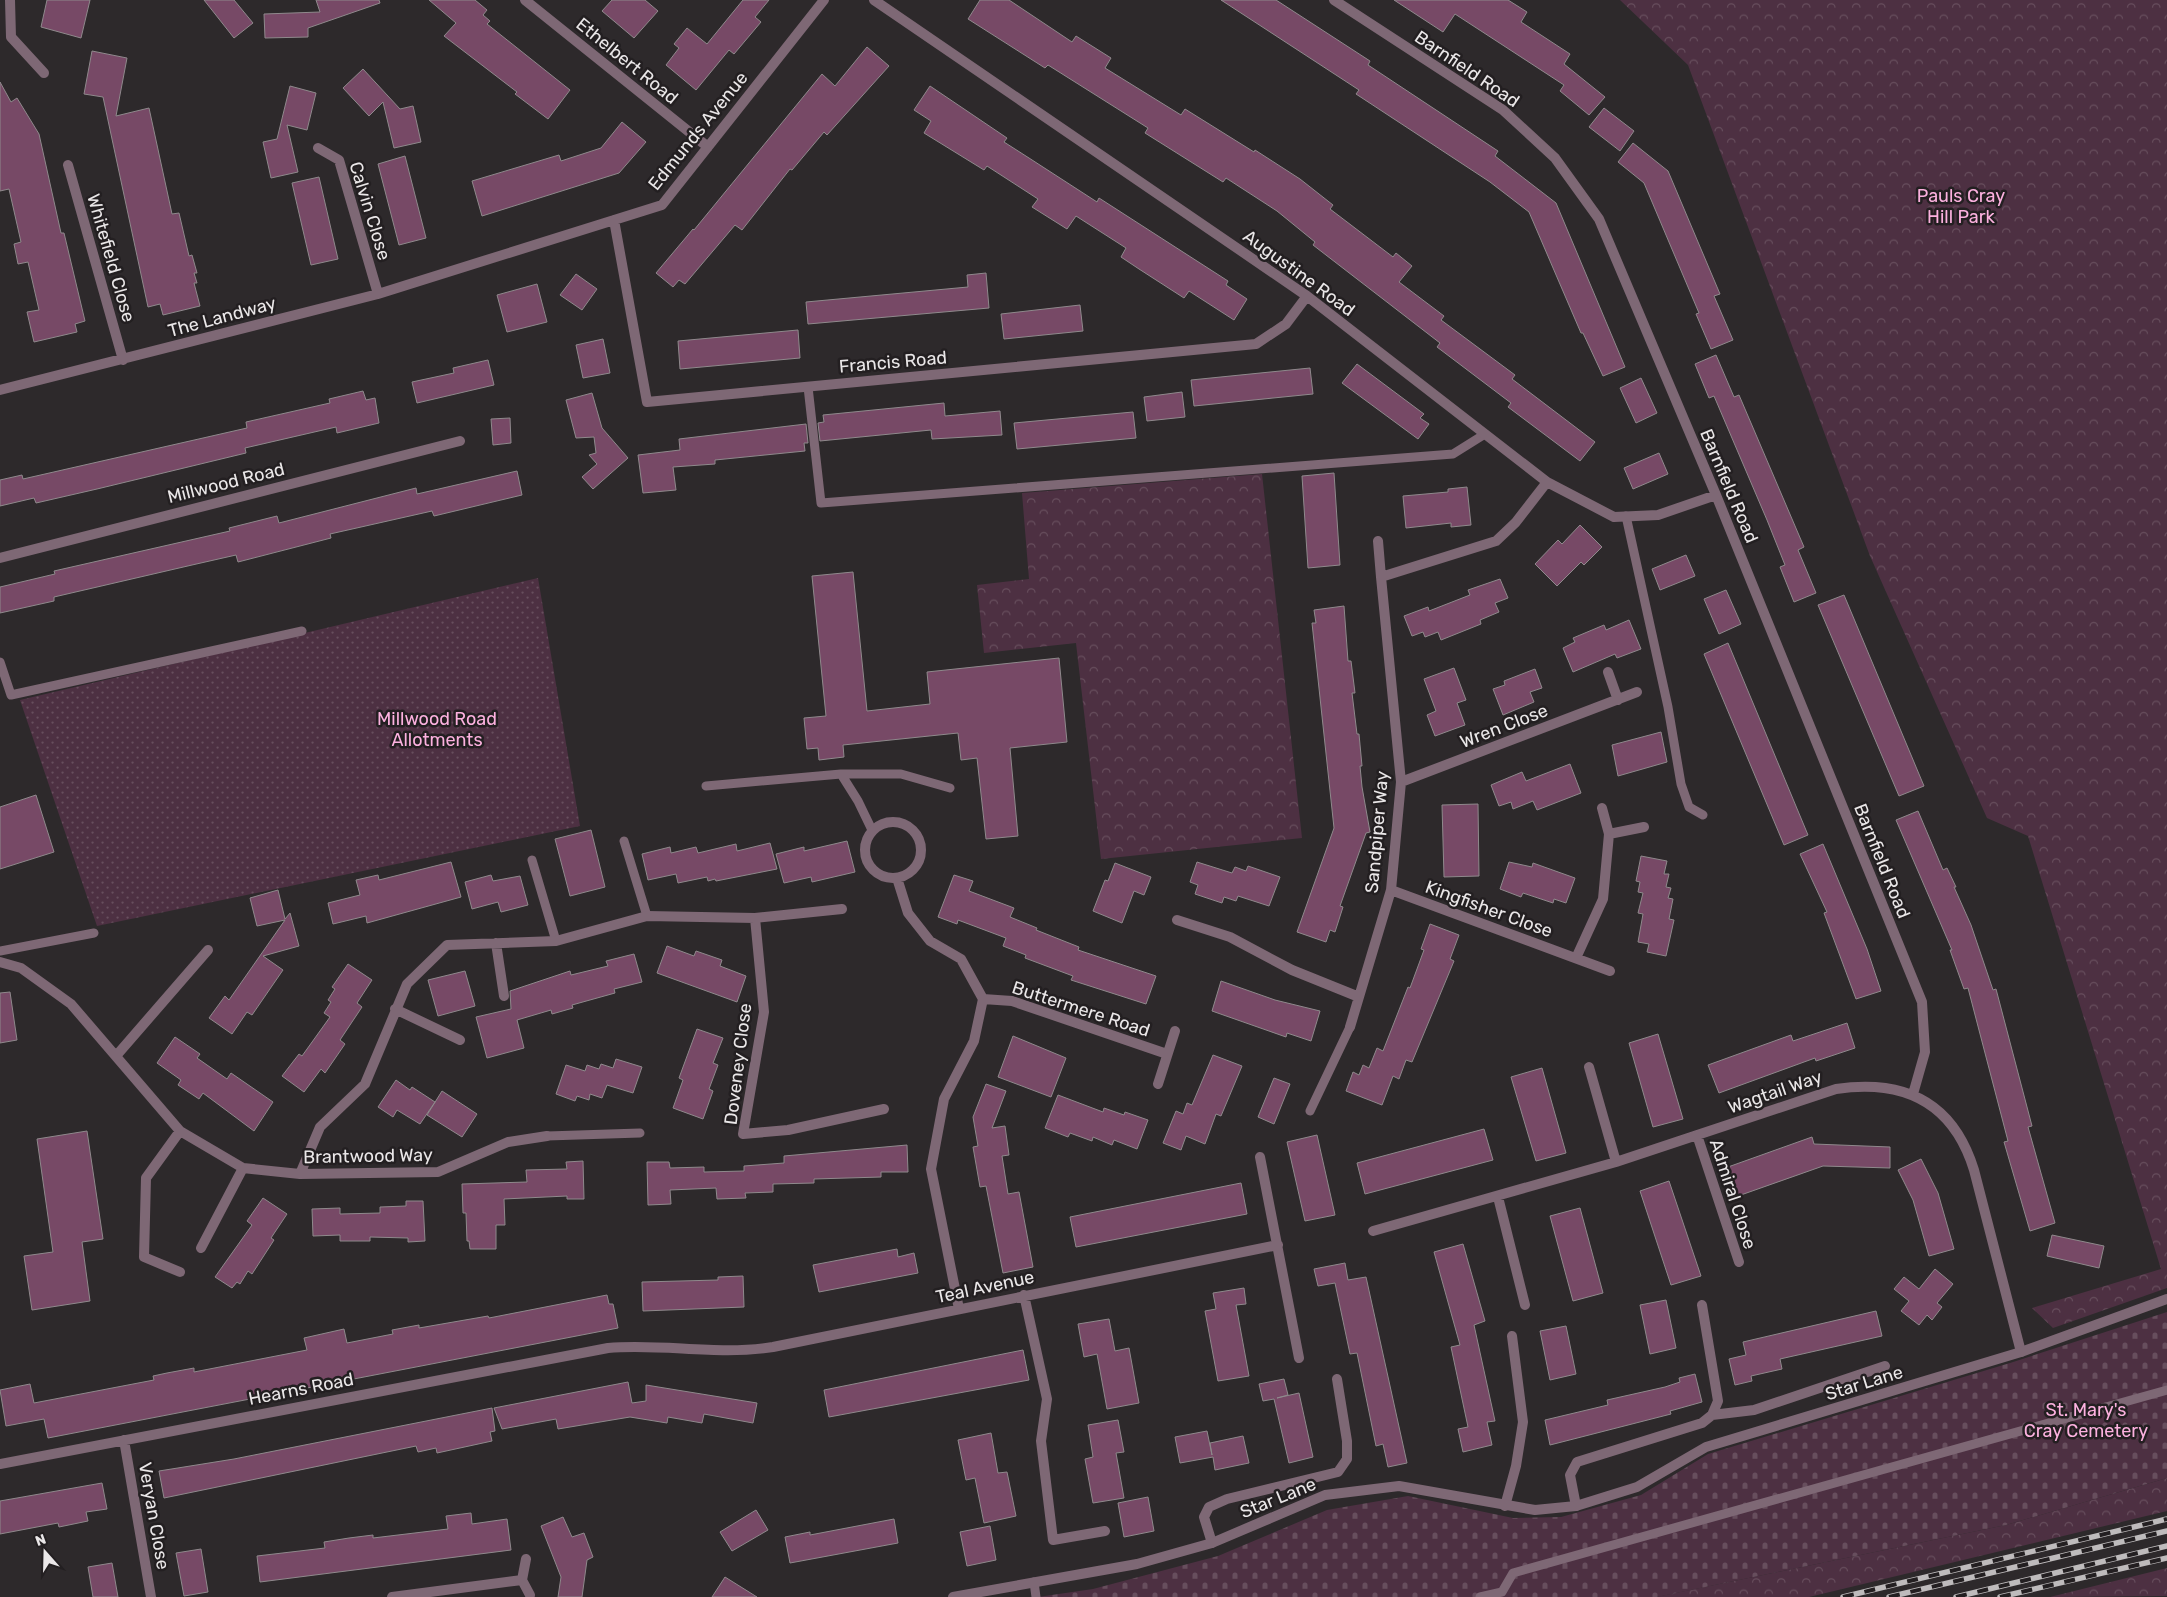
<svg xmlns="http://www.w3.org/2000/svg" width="2167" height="1597" viewBox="0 0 2167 1597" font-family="Rubik,sans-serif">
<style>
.forest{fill:url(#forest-crowns)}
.cemetery{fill:url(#cemetery-stones)}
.garden{fill:url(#garden-dots)}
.building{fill:#774966;stroke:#8f898c}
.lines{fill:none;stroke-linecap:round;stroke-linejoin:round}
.service{stroke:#7e6875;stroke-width:9}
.minor{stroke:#7e6875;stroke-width:10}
.tertiary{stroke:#7e6875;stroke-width:10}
.rail-casing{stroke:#bebbbc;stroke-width:5.5}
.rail{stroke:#231f21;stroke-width:4;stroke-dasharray:11;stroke-linecap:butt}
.labels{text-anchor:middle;stroke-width:5;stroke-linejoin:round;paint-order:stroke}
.street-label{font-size:18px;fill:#eae7e8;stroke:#231f21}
.park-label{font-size:18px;fill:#fcb1df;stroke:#231f21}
</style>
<defs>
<pattern id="forest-crowns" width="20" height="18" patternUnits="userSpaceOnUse" patternTransform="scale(1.25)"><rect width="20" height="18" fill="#4d3042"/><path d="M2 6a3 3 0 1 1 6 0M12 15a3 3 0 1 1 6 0" fill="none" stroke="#674e5d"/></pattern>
<pattern id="cemetery-stones" width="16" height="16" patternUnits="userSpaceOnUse" patternTransform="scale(1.25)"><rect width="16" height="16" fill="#4d3042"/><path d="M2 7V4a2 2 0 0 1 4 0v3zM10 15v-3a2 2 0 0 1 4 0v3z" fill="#674e5d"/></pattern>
<pattern id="garden-dots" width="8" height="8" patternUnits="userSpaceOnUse" patternTransform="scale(1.25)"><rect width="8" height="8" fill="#4d3042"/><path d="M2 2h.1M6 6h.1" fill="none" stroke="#674e5d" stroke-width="1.8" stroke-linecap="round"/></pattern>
</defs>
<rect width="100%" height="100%" fill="#2d292b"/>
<path class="forest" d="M1620 0H2167V1288L2053 1328 2032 1308 2161 1269 2028 836 1987 818 1870 556 1688 65Z
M1262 474 1302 838 1101 859 1076 643 984 653 977 585 1029 579 1022 493Z
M2167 1478V1511L1809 1597H1656L2006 1525Z
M2167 1568V1596L2050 1597Z"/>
<path class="cemetery" d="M2167 1312V1478L2006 1525 1657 1597H1038L1093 1589 1218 1556 1327 1510 1408 1496 1513 1518 1561 1517 1641 1495 1708 1454 2010 1363Z"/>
<path class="garden" d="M538 578 580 826 97 926 20 700Z"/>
<path class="building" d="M47 0H90L81 38 41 27Z
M204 0H234L253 23 234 38Z
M316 0H379L380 3 308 28V37L265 38 264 14 320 12Z
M429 0H475L487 10 483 15 490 21 487 24 570 90 548 119 515 94 517 92 444 36 456 23Z
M612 0H645L658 11 634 38 602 11Z
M743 0H769L755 17 761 22 734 54 729 50 696 90 666 65 679 48 674 44 687 28 707 44Z
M980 0H1009L1072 42 1076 36 1111 58 1105 68 1181 115 1185 109 1254 152 1255 150 1300 179 1333 205 1330 209 1393 257 1396 253 1412 266 1399 282 1444 316 1441 320 1515 375 1512 379 1595 442 1580 461 1508 407 1511 403 1437 347 1440 343 1313 245 1315 242 1277 211 1226 178 1223 182 1145 133 1148 128 1048 65 1045 68 968 19Z
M1221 0H1276L1370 61 1368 65 1498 151 1495 156 1556 203 1625 367 1603 376 1583 333H1581L1529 212 1490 182 1356 94 1359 90Z
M1394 0H1508L1527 12 1521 22 1570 54 1564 64 1605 97 1589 115 1560 91 1564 85 1455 14 1443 32Z
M867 47 889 66 827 135 824 132 792 170 790 169 742 230 735 225 685 284 679 280 673 287 656 273 693 229 694 230 822 74 835 86Z
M92 51 127 58 116 116 149 108 172 214 179 213 189 256 192 255 197 273H194L197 283H194L200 306 163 315 160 304 148 307 103 97 84 94Z
M363 69 400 109 413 106 421 142 394 148 383 102 369 116 343 88Z
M0 82 11 102 17 98 39 134 61 233H64L85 321 75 324 77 332 34 342 27 312 39 310 28 262 18 264 14 244 21 242 9 189 0 191Z
M290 86 316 93 307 130 287 125 298 172 271 178 263 142 277 139Z
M930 86 1007 138 1004 142 1029 158 1097 202 1099 198 1228 281 1226 285 1247 299 1234 320 1189 291 1184 298 1139 269 1121 257 1126 248 1076 216 1067 229 1032 207 1038 199 987 166 984 170 924 133 931 121 914 110Z
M1604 108 1634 131 1620 151 1589 127Z
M622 122 646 142 619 173 482 216 472 181 559 155 561 161 601 148Z
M1633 143 1668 171 1720 294 1714 296 1733 340 1711 349 1696 314 1699 313 1644 183 1618 162Z
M405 156 426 238 399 245 378 164Z
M319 177 338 259 311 265 292 183Z
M986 273 989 308 808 324 806 302 968 287 967 275Z
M576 274 597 289 582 310 560 295Z
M537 284 547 322 507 332 497 295Z
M1080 305 1083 331 1004 339 1001 314Z
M798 330 800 358 680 369 678 341Z
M603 339 610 373 583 378 576 345Z
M1716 355 1734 397 1739 395 1804 547 1798 550 1816 593 1794 602 1780 567 1785 565 1767 520 1714 396 1709 398 1695 364Z
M488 360 494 385 417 403 412 382 454 373 453 368Z
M1357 364 1424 414 1420 418 1429 424 1418 439 1342 383Z
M1310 368 1313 394 1194 406 1191 380Z
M1641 378 1657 413 1636 423 1620 388Z
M363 391 366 400 375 398 379 423 337 433 336 427 245 448 246 453 97 489 36 503 34 498 0 506V480L22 475 23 479 247 428 246 422 330 403 329 399Z
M1182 392 1185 417 1147 421 1144 397Z
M592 393 602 428 628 458 593 489 582 477 597 464 589 455 596 453 594 437 576 438 566 400Z
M944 403 945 416 1000 411 1002 435 932 439 931 430 820 441 818 423 824 422 823 415Z
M1133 412 1136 438 1017 449 1014 423Z
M510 418 511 443 493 445 491 419Z
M806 424 808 443H804L805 451 715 460V464L673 467 676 490 643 493 638 455 680 450 679 439Z
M1659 453 1668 474 1633 489 1624 468Z
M517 471 522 495 434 516 432 511 330 534 331 538 238 562 236 555 192 565 54 597V601L0 613V587L55 574 54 571 230 531 229 528 277 516 279 523 416 488 417 494Z
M1334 473 1340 565 1308 568 1302 476Z
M1467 487 1471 525 1451 527V523L1406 528 1403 496 1448 492V489Z
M1580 525 1602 547 1584 565 1581 562 1557 586 1535 564 1558 540 1562 544Z
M1686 555 1695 576 1660 590 1652 569Z
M853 572 867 711 930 704 927 672 1059 658 1067 742 1010 748 1018 836 986 839 977 758 961 760 958 733 843 745 844 757 819 760 818 748 807 749 804 718 826 716 812 576Z
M1500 579 1508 598 1495 603 1499 612 1480 620 1481 624 1441 640 1438 632 1425 637 1423 632 1412 636 1404 616 1428 607 1429 611 1470 595 1468 590Z
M1726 590 1741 624 1719 634 1704 599Z
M1844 595 1924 786 1899 796 1818 605Z
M1344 606 1348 661H1351L1355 693H1352L1357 734H1359L1362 766H1360L1362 787 1370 832 1366 833 1340 906 1343 907 1335 932 1330 930 1326 942 1297 932 1334 828 1312 623H1316L1314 610Z
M1629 620 1641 649 1617 658 1615 654 1573 672 1563 648 1575 642 1573 638 1604 625 1606 630Z
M1728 643 1808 835 1784 845 1704 654Z
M1454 668 1466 700 1457 703 1465 725 1435 736 1427 715 1436 711 1424 679Z
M1535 669 1542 688 1530 692 1534 702 1503 715 1493 689 1505 685 1504 681Z
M1661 732 1667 762 1618 776 1612 745Z
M1570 764 1581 793 1537 810 1533 801 1513 809 1511 802 1499 806 1491 785 1522 772 1526 781Z
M36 795 54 852 0 869V807Z
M1478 804 1479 876 1444 877 1442 805Z
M1918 811 1943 870 1947 868 1956 887H1954L1971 925 1993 990 1996 989 2032 1126 2028 1127 2055 1223 2030 1231 2004 1142 2008 1141 1968 988 1964 989 1950 950H1952L1896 820Z
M591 830 605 887 570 896 555 839Z
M847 841 855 872 812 882 811 877 784 883 776 854 804 847V851Z
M770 843 777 869 716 881 715 879 708 881 707 877 678 883 676 874 648 880 642 854 670 847 671 853 696 847 698 853 736 844 737 851Z
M1823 844 1867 949 1881 991 1856 999 1824 913 1827 912 1800 854Z
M1641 856 1667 861 1664 874H1669L1666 887 1671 888 1668 898 1673 899 1669 919 1674 920 1666 956 1647 952 1649 944 1638 942 1643 914 1638 913 1643 893 1638 892 1640 882 1636 881Z
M451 862 461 897 367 923 366 916 333 924 328 903 360 895 356 880 378 875 379 880Z
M1197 862 1232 873 1235 867 1246 871 1248 866 1280 877 1269 906 1238 896 1236 901 1224 897 1222 903 1195 894 1198 885 1190 882Z
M1509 862 1532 867 1533 863 1575 878 1566 903 1554 899 1553 903 1523 893 1521 897 1500 889Z
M1115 863 1151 877 1144 895 1134 891 1122 923 1093 911 1105 880 1108 881Z
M491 875 493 881 520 876 528 905 501 912 498 902 472 909 465 882Z
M954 875 973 881 969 891 1014 908 1010 917 1037 928 1036 930 1079 947 1078 950 1156 976 1146 1004 1071 980 1073 976 1025 958 1026 955 1003 946 1006 938 958 920 957 924 938 917Z
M278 890 285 919 290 913 299 946 263 956 283 970 252 1015 247 1012 232 1034 209 1018 225 996 229 1000 285 920 257 926 250 898Z
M1430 924 1459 935 1450 959 1454 961 1412 1062 1406 1060 1399 1079 1393 1076 1382 1105 1346 1091 1353 1072 1359 1075 1363 1065 1369 1068 1377 1048 1383 1051 1408 987 1410 988 1424 950 1421 949Z
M667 946 694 956 696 951 722 960 720 966 746 976 737 1002 657 973Z
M634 954 642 982 614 989 615 993 572 1005 573 1008 552 1014 551 1010 517 1020 524 1048 487 1058 476 1017 511 1009 510 991 570 971 571 975 608 966 606 961Z
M348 964 372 980 357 1003 362 1007 340 1040 345 1044 325 1073 321 1069 304 1092 282 1076 299 1054 302 1056 330 1017 324 1013 331 1002 328 1000 335 989 332 987Z
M465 971 475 1006 438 1016 428 980Z
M1221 981 1275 1000 1320 1011 1311 1041 1287 1033 1286 1037 1212 1011Z
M10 992 17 1040 0 1043V993Z
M1847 1023 1855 1048 1816 1061 1815 1058 1719 1093 1708 1065 1791 1035 1793 1041Z
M697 1029 723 1038 713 1063 718 1065 709 1089 713 1091 703 1119 673 1108 683 1080 679 1078Z
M1658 1034 1683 1119 1653 1127 1629 1043Z
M1013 1036 1066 1058 1051 1097 998 1077Z
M175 1037 200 1054 197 1058 227 1079 231 1073 273 1102 254 1131 203 1093 199 1099 178 1085 181 1080 157 1063Z
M1213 1055 1242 1066 1221 1116 1216 1114 1205 1144 1186 1136 1181 1150 1163 1143 1176 1111 1183 1114 1187 1103 1192 1105Z
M616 1059 642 1067 633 1093 607 1085 602 1098 590 1094 589 1100 577 1096 575 1101 556 1094 566 1065 585 1071 587 1065 599 1069 601 1064 613 1068Z
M1542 1068 1566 1153 1536 1161 1511 1077Z
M1274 1078 1290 1084 1274 1124 1258 1117Z
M396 1080 410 1090 412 1087 435 1102 420 1124 397 1110 393 1117 378 1107Z
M986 1084 1006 1091 992 1128 1005 1126 1009 1155 1002 1156 1008 1194 1019 1192 1033 1267 1003 1273 986 1186 980 1187 973 1147 978 1146 973 1117Z
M442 1091 477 1114 462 1137 427 1115Z
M1058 1095 1103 1112 1104 1108 1124 1115 1125 1112 1148 1120 1137 1149 1114 1140 1112 1145 1093 1137 1092 1141 1070 1133 1068 1137 1045 1128Z
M1484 1129 1493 1160 1365 1194 1357 1163Z
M87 1131 103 1239 82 1242 90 1301 32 1310 24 1256 53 1252 37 1139Z
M1317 1135 1335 1215 1305 1221 1287 1142Z
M1812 1137 1814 1144 1890 1147V1168L1823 1166 1738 1196 1728 1167Z
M907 1145 908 1172H881V1177L814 1179V1183L773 1184V1192L745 1193 746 1198 717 1199 716 1188 670 1190 671 1204 648 1205 647 1162H669L670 1168 704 1167V1172L744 1171V1166L784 1163V1156Z
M1921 1159 1938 1193 1954 1249 1929 1256 1913 1200 1898 1170Z
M583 1161 584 1199H567V1196L504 1199 505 1225H496V1249H470L469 1241H467L466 1213H463L462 1184 527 1182 526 1170 567 1169 566 1162Z
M1669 1181 1701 1276 1671 1285 1640 1191Z
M1241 1183 1247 1214 1076 1247 1070 1217Z
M263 1198 287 1214 271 1238 274 1240 252 1274 248 1271 240 1284 237 1282 232 1288 215 1277 252 1225 247 1221Z
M406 1201H423L425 1241 408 1242V1238L370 1237V1241H340V1235L313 1236 312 1209 340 1208V1214L380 1213V1207L406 1206Z
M1580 1208 1603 1293 1573 1301 1550 1216Z
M2052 1235 2104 1246 2099 1268 2047 1256Z
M1463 1244 1485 1321 1474 1325 1495 1421 1487 1422 1492 1445 1463 1452 1458 1429 1468 1427 1451 1347 1460 1345 1434 1252Z
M897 1249 898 1257 914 1253 918 1273 819 1292 813 1265Z
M1345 1263 1348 1280 1366 1277 1407 1463 1388 1467 1383 1444 1376 1446 1357 1353 1350 1354 1335 1283 1318 1286 1314 1269Z
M1935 1269 1953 1284 1937 1303 1942 1307 1932 1320 1927 1315 1919 1325 1901 1311 1909 1301 1894 1289 1904 1277 1919 1289Z
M743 1276 744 1307 643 1311 642 1282 718 1280V1277Z
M1244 1288 1246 1304 1236 1305 1249 1376 1218 1381 1205 1311 1216 1309 1213 1293Z
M607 1295 609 1304H613L618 1328 48 1438 44 1419 6 1426 0 1390 30 1384 34 1403 154 1380 153 1376 167 1373 194 1368V1372L307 1350 304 1338 344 1329 347 1343 393 1334 392 1330 419 1325V1328L488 1316 489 1318Z
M1666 1300 1676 1348 1650 1354 1640 1305Z
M1876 1311 1882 1336 1780 1359 1782 1369 1751 1376 1752 1381 1735 1385 1729 1359 1746 1355 1743 1342Z
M1109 1319 1115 1351 1129 1348 1139 1403 1107 1409 1097 1354 1084 1357 1078 1324Z
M1566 1326 1576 1374 1550 1380 1540 1331Z
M1023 1350 1029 1380 829 1417 824 1390Z
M1695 1374 1702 1402 1670 1411 1671 1414 1550 1445 1545 1420 1608 1405 1607 1400 1665 1387 1680 1382 1679 1378Z
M1284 1379 1288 1395 1277 1398 1299 1393 1313 1457 1289 1463 1274 1399 1263 1401 1259 1384Z
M628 1382 632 1403 646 1401V1385L757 1403 753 1423 704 1414 702 1423 668 1417 667 1423 630 1417 558 1429 556 1419 502 1429 494 1408Z
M492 1408 495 1431 490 1432 492 1441 437 1453 436 1448 418 1452 416 1446 164 1498 159 1471 234 1459Z
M1118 1420 1124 1452 1116 1453 1124 1498 1093 1503 1085 1459 1093 1457 1088 1425Z
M1207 1431 1212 1455 1210 1443 1243 1436 1249 1463 1215 1470 1213 1457 1180 1463 1175 1437Z
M991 1433 998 1473 1007 1472 1016 1516 984 1523 975 1478 966 1480 958 1440Z
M102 1483 107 1509 86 1512 88 1521 59 1527 58 1523 0 1534V1501Z
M1148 1497 1154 1531 1124 1537 1118 1503Z
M756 1510 768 1530 732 1551 720 1532Z
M471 1513 472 1524 507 1519 511 1550 260 1582 257 1556 325 1548 324 1542 349 1538 373 1535V1538L448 1529 446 1516Z
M563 1517 572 1537 584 1533 593 1557 587 1560 582 1597H558L561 1577 541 1526Z
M894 1519 898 1543 790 1563 785 1537 810 1532V1535Z
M990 1526 996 1560 967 1566 960 1532Z
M201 1549 208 1592 184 1596 176 1553Z
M112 1563 118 1597H93L88 1567Z
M725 1577 757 1597H712Z"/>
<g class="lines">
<path class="service" d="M808 387 821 503 1453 454 1485 434
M1626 516 1668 707 1681 784 1689 807 1703 815
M0 662 11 695 302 631
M841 774H901L950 788
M706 786 841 774 858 801 872 830
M624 841 647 916
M532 860 556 941
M0 951 94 933
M1310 1111 1350 1027
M547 1136 640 1133
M1034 1582 1036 1597
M1480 1597 1502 1592 1513 1573 2167 1390"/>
<path class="minor" d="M10 0 11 37 44 73
M525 0 708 147
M874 0 1307 296 1547 482 1614 517 1658 515 1716 495
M1334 0 1503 110 1555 158 1599 219 1716 495 1922 1002 1925 1052 1913 1094
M318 148 339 160 378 294
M68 165 123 360
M614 220 647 402 1256 344 1286 324 1307 296
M0 390 378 294 662 205 824 0
M1378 541 1381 577
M0 558 460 441
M1608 672 1618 700
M1401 782 1637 692
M865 850a28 28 0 1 1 56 0a28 28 0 1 1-56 0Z
M1609 834 1644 827
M897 878 908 913 930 941 961 959 983 999 974 1041 944 1099 931 1169 959 1309
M1391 890 1610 971
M755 918 764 1012 743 1134 788 1130 884 1109
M1177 920 1230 937 1292 970 1359 997
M496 943 504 996
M1576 958 1603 899 1609 834 1602 808
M0 962 21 968 71 1004 180 1131 243 1168 300 1174 438 1172 508 1142 547 1136
M983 999 1012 1001 1167 1054
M395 1009 460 1040
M1350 1027 1391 890 1401 782 1381 577 1496 541 1516 522 1547 482
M116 1056 208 950
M1589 1067 1616 1162
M1158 1084 1175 1031
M180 1131 146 1178 144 1257 180 1272
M1697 1135 1739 1262
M1260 1157 1299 1358
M300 1174 320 1127 365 1084 407 984 447 945 556 941 647 916 755 918 842 909
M1498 1197 1525 1305
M1373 1231 1616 1162 1836 1089C1904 1079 1953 1102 1974 1170L2021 1352
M201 1248 243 1168
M1024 1295 1047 1399 1041 1441 1053 1540 1105 1531
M1712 1415 1754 1410 1885 1366
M124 1440 151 1597
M0 1464 608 1348C663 1343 717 1356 773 1347L1278 1245
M1505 1506 1516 1466 1523 1422 1512 1336
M1576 1506 1570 1475 1577 1462 1702 1423 1712 1415 1718 1401 1702 1305
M1212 1543 1204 1517 1209 1507 1227 1499 1338 1472 1347 1459V1441L1337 1379
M526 1559 522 1580 530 1595
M392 1597 522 1580"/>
<path class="tertiary" d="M953 1597 1137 1564 1212 1543 1325 1495 1399 1486 1535 1510 1576 1506 1637 1487 1706 1447 2021 1352 2167 1299"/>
<defs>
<path id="rail" d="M1843 1597 2167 1519
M1889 1597 2167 1531
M1956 1597 2167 1546
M2000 1597 2167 1558"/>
</defs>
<use href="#rail" class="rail-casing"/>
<use href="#rail" class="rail"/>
</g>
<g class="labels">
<g class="street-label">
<text transform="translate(627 61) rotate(39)" y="6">Ethelbert Road</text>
<text transform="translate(1467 69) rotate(34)" y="6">Barnfield Road</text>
<text transform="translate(698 131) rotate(-51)" y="6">Edmunds Avenue</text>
<text transform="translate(370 211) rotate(73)" y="6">Calvin Close</text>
<text transform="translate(111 258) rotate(74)" y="6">Whitefield Close</text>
<text transform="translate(1299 273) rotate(36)" y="6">Augustine Road</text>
<text transform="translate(222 317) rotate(-15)" y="6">The Landway</text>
<text transform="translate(893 362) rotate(-5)" y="6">Francis Road</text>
<text transform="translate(226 483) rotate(-14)" y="6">Millwood Road</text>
<text transform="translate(1729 486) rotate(67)" y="6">Barnfield Road</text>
<text transform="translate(1504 726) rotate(-21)" y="6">Wren Close</text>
<text transform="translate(1377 832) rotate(-85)" y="6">Sandpiper Way</text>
<text transform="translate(1882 861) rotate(68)" y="6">Barnfield Road</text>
<text transform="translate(1489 909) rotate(20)" y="6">Kingfisher Close</text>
<text transform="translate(1081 1009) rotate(18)" y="6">Buttermere Road</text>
<text transform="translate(738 1064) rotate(-83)" y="6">Doveney Close</text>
<text transform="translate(1775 1092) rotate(-19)" y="6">Wagtail Way</text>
<text transform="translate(368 1156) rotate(-1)" y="6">Brantwood Way</text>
<text transform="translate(1733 1194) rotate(72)" y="6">Admiral Close</text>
<text transform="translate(985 1287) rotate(-12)" y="6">Teal Avenue</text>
<text transform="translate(1864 1383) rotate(-17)" y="6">Star Lane</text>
<text transform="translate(301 1389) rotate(-11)" y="6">Hearns Road</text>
<text transform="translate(1278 1498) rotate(-22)" y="6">Star Lane</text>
<text transform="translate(154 1516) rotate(80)" y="6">Veryan Close</text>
</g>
<g class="park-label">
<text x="1961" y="202">Pauls Cray<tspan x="1961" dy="21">Hill Park</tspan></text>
<text x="437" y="725">Millwood Road<tspan x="437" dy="21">Allotments</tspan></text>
<text x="2086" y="1416">St. Mary's<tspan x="2086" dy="21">Cray Cemetery</tspan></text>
</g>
</g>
<g transform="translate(45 1552) rotate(340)" stroke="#231f21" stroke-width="4" paint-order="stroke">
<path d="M0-4L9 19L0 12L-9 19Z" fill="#eae7e8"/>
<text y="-8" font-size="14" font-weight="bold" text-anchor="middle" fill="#eae7e8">N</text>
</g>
</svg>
